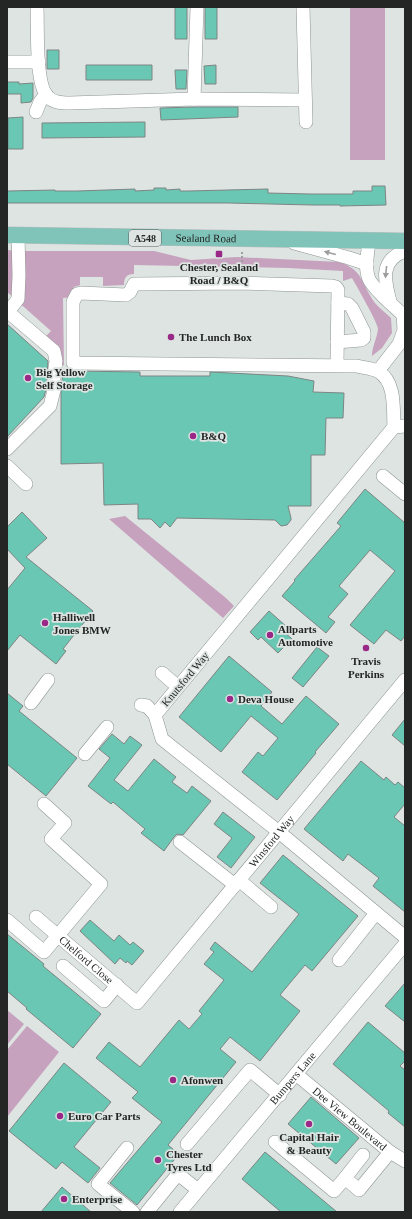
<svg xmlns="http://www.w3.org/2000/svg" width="412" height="1219" viewBox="0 0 412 1219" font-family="Georgia,serif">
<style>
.green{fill:#c7a2be}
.building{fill:#69c7b4;stroke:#7e8583}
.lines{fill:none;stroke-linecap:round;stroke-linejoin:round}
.minor-casing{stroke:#8d9593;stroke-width:14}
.major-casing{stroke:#bdbebe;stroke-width:17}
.path{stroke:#9ba09f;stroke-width:2;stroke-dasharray:2 2;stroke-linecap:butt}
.minor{stroke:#fff;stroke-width:13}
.major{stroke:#80c4b9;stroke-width:16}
.oneway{fill:#9c9d9d}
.poi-dot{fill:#992886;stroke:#dde4e2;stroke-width:1.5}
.labels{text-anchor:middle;stroke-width:3.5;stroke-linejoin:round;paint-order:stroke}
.shield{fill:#dde4e2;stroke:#5b5f5e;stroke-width:1}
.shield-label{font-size:10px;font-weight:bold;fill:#232625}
.street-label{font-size:11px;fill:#232625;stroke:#dde4e2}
.poi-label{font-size:11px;font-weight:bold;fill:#232625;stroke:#dde4e2;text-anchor:start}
</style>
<rect width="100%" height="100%" fill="#dde4e2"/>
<path class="green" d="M350 7H385V160H350Z
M7 250 23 251H154L191 260 236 257 339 262C364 270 361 284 375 303 379 308 386 313 391 318L392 333 382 348 372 356C372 346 377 339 378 329 378 323 356 285 352 278L343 281V271L288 268 134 265V274C126 274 124 278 124 285L103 286V277H80V285L74 287 72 292V297L63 298 64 365 57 366 46 336 51 331 7 292Z
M125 516 226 598 234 606 223 618 109 519Z
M7 1010 24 1024 7 1045Z
M27 1026 59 1052 7 1117V1050Z"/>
<path class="building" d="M175 7H187V39H175Z
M205 7H217V39H205Z
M47 50H59V69H47Z
M86 65H152V80H86Z
M216 65V84H205L204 66Z
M175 70H187L186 89H176Z
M7 82H19V84L33 83V98L31 102 21 103V94H7Z
M194 107H238V117L161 120 160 108Z
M23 117V149H8V118Z
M145 122V137L42 138V123Z
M372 186H385L386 205 340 206V205H313L228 203H7V191L55 190V191H77L135 189V191L154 190V188H166V190L180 189V191H188L268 189V193L310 194H353V191H372Z
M7 324 48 361 46 389 44 397 7 437Z
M63 370 73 371 140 372V376H210V372L288 376 314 381 313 392 344 393 343 418H326L325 455H311V506H288L291 518V520L287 525 281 526 275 520 177 518 170 527 165 522 160 528 151 519H138V504L104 505 103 463 61 464V393Z
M365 489 405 523V636L401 641 386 630 374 644 350 625 395 571 370 550 339 586 348 594 328 617 335 622 326 633 282 596 295 581 294 580 341 526 337 523Z
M22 512 47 538 26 557 93 611 63 649 66 651 56 664 20 635 7 651V590L25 568 7 549V527Z
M269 611 287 627 283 631 292 639 278 653 261 637 258 640 250 632Z
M317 647 329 656 303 687 292 678Z
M229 656 272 692 261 706 282 724 306 696 339 724 315 752 316 753 277 800 242 772 258 752 263 756 278 738 251 716 221 752 179 717Z
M7 693 23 706 19 711 77 758 46 796 7 764Z
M405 719V746L392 735Z
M112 734 124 744 130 736 142 745 114 780 128 791 154 759 176 777 172 782 187 793 192 786 211 801 183 835 177 834 174 837 164 851 141 833 145 829 113 802 111 804 88 786 110 758 99 749Z
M361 761 384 780 386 777 395 785 398 782 405 788V804L394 817 405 826V912L373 886 379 878 348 854 343 861 304 829Z
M223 812 255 837 231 868 217 857 232 838 214 824Z
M283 855 358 916 312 971 305 965 280 995 300 1011 260 1061 230 1037 220 1049 236 1062 168 1145 179 1154 137 1205 110 1183 162 1122 132 1098 138 1092 96 1058 109 1042 140 1067 179 1020 189 1029 202 1014 199 1011 224 980 204 964 214 952 210 949 215 942 252 972 299 914 260 883Z
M90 920 114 941 119 935 130 945 133 942 144 951 132 965 127 961 126 963 120 958 115 964 80 931Z
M7 934 44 964 43 966 101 1014 73 1048 26 1009 27 1008 7 991Z
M405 983V1022L385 1006Z
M368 1022 405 1053V1061L400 1066 405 1070V1127L388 1113 389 1111 333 1064Z
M64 1063 111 1102 74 1147 100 1168 88 1183 62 1162 56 1169 9 1131Z
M311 1097 359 1138 336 1164 288 1124Z
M265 1152 337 1212H281L242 1179Z
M62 1187 91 1212H41Z"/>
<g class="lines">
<defs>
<g id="minor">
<path d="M37 7C38 27 35 82 47 96 53 103 62 103 70 103L194 99 305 100"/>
<path d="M303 7 306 122"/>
<path d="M7 62H39"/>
<path d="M194 99 197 7"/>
<path d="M36 112 40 102 46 94"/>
<path d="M369 241C368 253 364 268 369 279 374 290 394 306 403 315L404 330 399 344 378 371"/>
<path d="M294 243 349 258 367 264"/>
<path d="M390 301C384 279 380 260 405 251"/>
<path d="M7 311 54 351 56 361 54 375V390L50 406 7 449"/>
<path d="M8 312 18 299 19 275 18 235"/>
<path d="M337 342 361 340 364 338V332L352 308 348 304 338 303"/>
<path d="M337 366 338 290 336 287 332 286 242 283 136 284H134L130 292 126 295 81 293 77 294 73 302V363L357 366C364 368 373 368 379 372 396 382 393 410 394 427"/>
<path d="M405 426 394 427 155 715 162 739 279 832 405 937"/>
<path d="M7 466 26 484"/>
<path d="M383 476 405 494"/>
<path d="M162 673 178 687"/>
<path d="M31 703 48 680"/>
<path d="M141 705 147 706 155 715"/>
<path d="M85 754 107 727"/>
<path d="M180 842 235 885"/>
<path d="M239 880 271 907"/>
<path id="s1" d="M36 917 137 1003 405 680"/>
<path d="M7 920 44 952 101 884 51 839 65 823 44 804"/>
<path d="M339 960 376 913"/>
<path d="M63 966 104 1001 117 985"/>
<path id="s2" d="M296 1074 390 1152 405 1161"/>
<path d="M275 1142 334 1191 345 1178 359 1190 390 1152"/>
<path d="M187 1144 250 1070 280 1095"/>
<path d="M127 1148 98 1184 133 1212"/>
<path d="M345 1178 363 1155"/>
<path d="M147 1212 178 1174 198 1190"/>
<path id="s3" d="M180 1212 405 944"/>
</g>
<g id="major">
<path id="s4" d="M7 235 405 241"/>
</g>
</defs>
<use href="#minor" class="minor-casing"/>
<use href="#major" class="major-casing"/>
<path class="path" d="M242 252V272"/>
<use href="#minor" class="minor"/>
<use href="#major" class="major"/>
</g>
<defs><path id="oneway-solid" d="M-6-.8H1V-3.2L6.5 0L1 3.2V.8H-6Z"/></defs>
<g class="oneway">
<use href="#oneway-solid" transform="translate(330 253) rotate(-165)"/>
<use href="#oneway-solid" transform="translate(386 272) rotate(96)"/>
</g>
<g class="poi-dot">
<rect x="215" y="250" width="8" height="8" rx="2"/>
<circle cx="171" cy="337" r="4"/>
<circle cx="28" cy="378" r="4"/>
<circle cx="193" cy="436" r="4"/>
<circle cx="45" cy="623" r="4"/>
<circle cx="270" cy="635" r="4"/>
<circle cx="366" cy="648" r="4"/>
<circle cx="230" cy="699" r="4"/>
<circle cx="173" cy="1080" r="4"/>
<circle cx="60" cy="1116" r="4"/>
<circle cx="309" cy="1124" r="4"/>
<circle cx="158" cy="1160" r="4"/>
<circle cx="64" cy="1199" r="4"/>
</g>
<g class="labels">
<rect class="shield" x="129" y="230" width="32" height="16" rx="3"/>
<g class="shield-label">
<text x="145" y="242">A548</text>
</g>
<g class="street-label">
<text dy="4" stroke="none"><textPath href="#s4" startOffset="199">Sealand Road</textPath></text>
<text transform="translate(185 679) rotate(-50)" y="4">Knutsford Way</text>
<text dy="4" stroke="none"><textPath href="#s1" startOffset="343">Winsford Way</textPath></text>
<text dy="4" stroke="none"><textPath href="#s1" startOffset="66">Chelford Close</textPath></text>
<text dy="4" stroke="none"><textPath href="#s3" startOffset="175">Bumpers Lane</textPath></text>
<text dy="4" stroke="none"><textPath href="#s2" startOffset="70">Dee View Boulevard</textPath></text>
</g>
<g class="poi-label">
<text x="219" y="271" text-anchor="middle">Chester, Sealand<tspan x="219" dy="13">Road / B&amp;Q</tspan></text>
<text x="179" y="341">The Lunch Box</text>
<text x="36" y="376">Big Yellow<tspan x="36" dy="13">Self Storage</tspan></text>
<text x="201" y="440">B&amp;Q</text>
<text x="53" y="621">Halliwell<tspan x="53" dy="13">Jones BMW</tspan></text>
<text x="278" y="633">Allparts<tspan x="278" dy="13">Automotive</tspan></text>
<text x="366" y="665" text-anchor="middle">Travis<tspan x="366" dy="13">Perkins</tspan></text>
<text x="238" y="703">Deva House</text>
<text x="181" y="1084">Afonwen</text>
<text x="68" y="1120">Euro Car Parts</text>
<text x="309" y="1141" text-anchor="middle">Capital Hair<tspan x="309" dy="13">&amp; Beauty</tspan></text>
<text x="166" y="1158">Chester<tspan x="166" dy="13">Tyres Ltd</tspan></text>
<text x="72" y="1203">Enterprise</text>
</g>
</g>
<rect width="412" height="1219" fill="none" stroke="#232625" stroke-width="16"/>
</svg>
